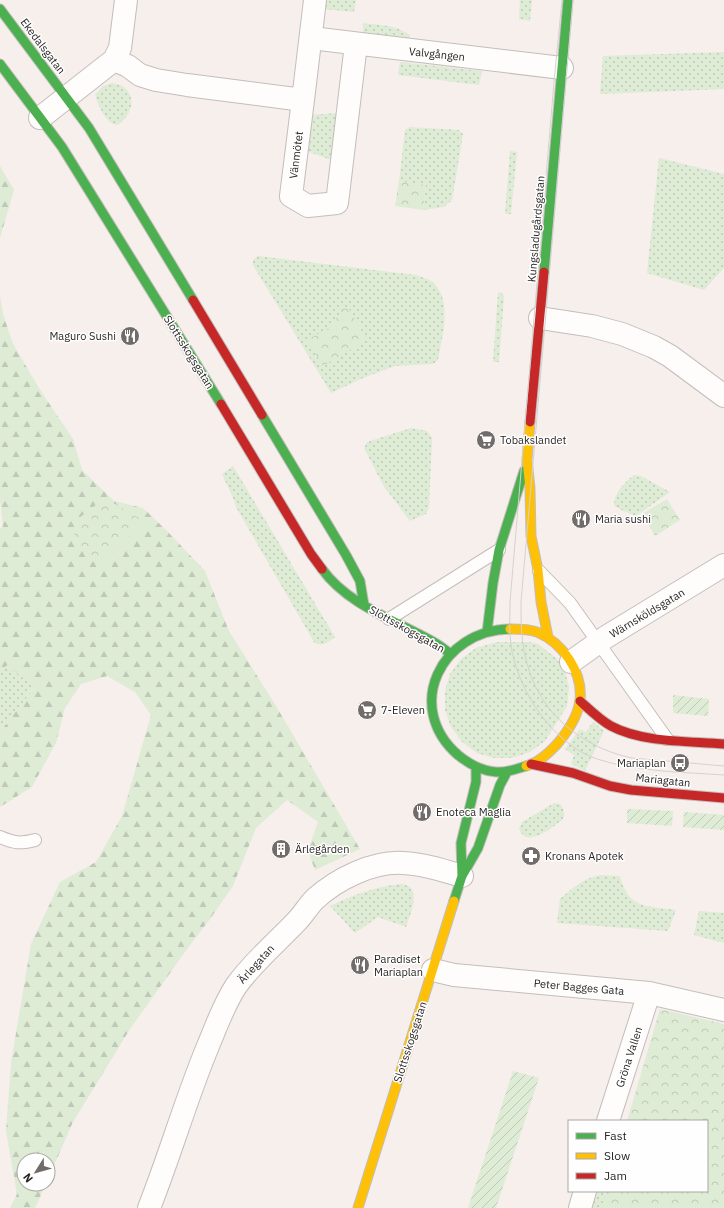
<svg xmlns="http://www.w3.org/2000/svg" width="724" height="1208" viewBox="0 0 724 1208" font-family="'IBM Plex Sans',sans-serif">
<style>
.grass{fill:url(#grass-dots)}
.forest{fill:url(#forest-firs);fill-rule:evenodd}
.park{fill:url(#park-crowns)}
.garden{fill:url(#garden-furrows)}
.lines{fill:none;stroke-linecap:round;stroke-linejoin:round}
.lane-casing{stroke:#c3bebc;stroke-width:14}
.street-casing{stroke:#c3bebc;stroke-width:24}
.fast-casing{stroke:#c3bebc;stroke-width:11}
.slow-casing{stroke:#c3bebc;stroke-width:11}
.jam-casing{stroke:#c3bebc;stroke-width:11}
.lane{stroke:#fefdfc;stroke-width:12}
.street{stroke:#fefdfc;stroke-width:22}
.fast{stroke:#4caf50;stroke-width:9}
.slow{stroke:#ffc107;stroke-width:9}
.jam{stroke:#c62828;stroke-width:9}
.tram{stroke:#d4d2d1;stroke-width:1}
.labels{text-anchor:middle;stroke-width:3;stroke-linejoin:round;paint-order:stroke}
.street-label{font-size:11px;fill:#292523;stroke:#fefefe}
.poi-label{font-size:11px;fill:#292523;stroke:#fefefe;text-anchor:start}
</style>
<defs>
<pattern id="grass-dots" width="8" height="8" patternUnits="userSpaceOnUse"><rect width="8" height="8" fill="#deebd5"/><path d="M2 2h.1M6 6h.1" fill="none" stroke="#bec9b7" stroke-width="1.8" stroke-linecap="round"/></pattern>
<pattern id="forest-firs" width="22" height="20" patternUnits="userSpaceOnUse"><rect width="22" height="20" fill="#deebd5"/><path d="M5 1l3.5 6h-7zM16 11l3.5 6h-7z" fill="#bec9b7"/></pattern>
<pattern id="park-crowns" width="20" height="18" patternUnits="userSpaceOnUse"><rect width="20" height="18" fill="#deebd5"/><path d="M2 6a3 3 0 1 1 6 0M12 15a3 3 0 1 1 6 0" fill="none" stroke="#bec9b7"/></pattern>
<pattern id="garden-furrows" width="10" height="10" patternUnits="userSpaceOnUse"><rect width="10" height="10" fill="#deebd5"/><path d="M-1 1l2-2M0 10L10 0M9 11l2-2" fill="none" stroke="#bec9b7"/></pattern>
</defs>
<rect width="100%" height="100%" fill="#f6efec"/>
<path class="grass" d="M324 0H356L354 12 323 9Z
M520 0H532L530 21 519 19Z
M363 23 388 26 397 28 410 35 409 41 363 34Z
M724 52V89L600 94 603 56Z
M400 62 482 71 479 85 398 75Z
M112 83C138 86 136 114 117 125 106 124 98 105 95 95L103 86Z
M339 113 334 161 304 150 309 115Z
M410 127 459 130 463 134 452 200 444 207 423 210 426 185 399 181 405 130Z
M510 151 517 152 511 214H505Z
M659 158 724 174V268L704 290 647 273Z
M258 256 416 275C421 277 429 279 433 282 453 302 442 336 438 360L433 364 395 366 363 378 331 393 253 265V260Z
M498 292 501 293 504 296 499 362H493Z
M411 428 427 431 432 438 429 507 426 514 410 521 383 485 364 448 367 442Z
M233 466 335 637C328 642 322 648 314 642L236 507 234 500 222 474Z
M634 475 641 476 670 492 636 516C630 513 617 509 614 505 614 493 625 482 634 475Z
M497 642H529L538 644 557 659 565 672 569 687 567 706 545 741 530 752 512 758H494L477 753 462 742 451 727 445 710V691L450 674 461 659 476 648Z
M7 665 35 687 0 732V673Z
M593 722 604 731 585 771 571 764 574 755 565 749 580 729 586 732Z
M554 803 560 804C564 809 566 815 562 820 551 828 527 849 519 829L522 822Z
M600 875 620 876C628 909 647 906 676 910L668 931 557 923 560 899C574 887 582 879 600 875Z
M402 884C423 887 410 914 406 927L378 917 355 933 330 906C353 895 377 886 402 884Z
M699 911 724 913V943L694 935Z
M596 1191H661L666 1208H591Z"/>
<path class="forest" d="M0 166 14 190 0 238Z
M0 296 3 314 13 344 42 393 73 439 82 470 114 501 143 508 167 531 205 571 229 631 276 706 360 849 315 870 308 851 318 822 287 800 256 828 233 886 210 919 190 945 130 1029 73 1122 48 1179V1160H24V1184H46L35 1208H10L17 1194 6 1131 11 1063 31 944 60 882 96 862 122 816 151 715 135 692 107 676 81 684 65 708 56 743 32 787 0 807V732L35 687 7 665 0 673V529L3 526 0 499ZM103 499 113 503 139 519 140 527 122 542 108 558Z"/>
<path class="park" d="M399 181 426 185 423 210 395 206Z
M343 308 349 309 367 340 323 366 307 340 331 327Z
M104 499 113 503 139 518 141 527 122 542 108 558 90 556 74 539 75 521Z
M667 499 680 520 655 536 642 514Z
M660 1009 724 1024V1208H602L607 1191H707V1121H627Z"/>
<path class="garden" d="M673 695 709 699 708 716 673 713Z
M627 809 673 811 672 826 627 823Z
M684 812 724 815V830L683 827Z
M513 1071 539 1078 496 1208H468Z"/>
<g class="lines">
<defs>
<path id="lane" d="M539 571 570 603 667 739
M389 619 499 550
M0 837C14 843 20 844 35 840"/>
<path id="street" d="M311 38 562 68
M114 60 128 66 140 75 156 80 187 85 303 100 291 196 308 206 337 203 356 44
M303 100 315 0
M40 118 114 60 120 48 126 0
M540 318 592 326 622 334 654 347 670 356 724 396
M571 662 606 637 724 565
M433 970 454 975 649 993 724 1010
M608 1121 649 993
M149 1208C170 1155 186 1099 208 1046 216 1027 224 1004 236 986 253 962 276 943 296 922 303 915 308 906 315 899 337 879 373 861 403 863 423 864 442 870 462 876
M580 1208 585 1191"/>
<path id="fast" d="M0 9 89 128 193 300
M0 64 62 147 221 404
M544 272 568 0
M262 415 346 555 360 581 364 605
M322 569C347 604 394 620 430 640 438 644 444 649 451 654
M510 629C441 630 403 707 458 755 469 764 482 771 496 772 507 773 516 769 526 766
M487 632 493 583 499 550 524 471
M462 876 461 843 476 782V768
M454 901 462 876 478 848 500 785 507 772"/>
<path id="slow" d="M530 422 527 460 530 488 531 536 538 570 541 602 548 637
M510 629C519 629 529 629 537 632 563 643 583 672 580 700 578 717 568 731 558 743 549 753 538 763 526 766
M358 1208 454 901"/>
<path id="jam" d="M193 300 262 415
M221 404 311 554 322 569
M530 422 544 272
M580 701C590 710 600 720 611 726 643 743 689 741 724 744
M531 764 573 773 610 786 631 790 724 798"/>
</defs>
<use href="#lane" class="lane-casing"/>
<use href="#street" class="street-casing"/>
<use href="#fast" class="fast-casing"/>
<use href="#slow" class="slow-casing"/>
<use href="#jam" class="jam-casing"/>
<use href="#lane" class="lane"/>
<use href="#street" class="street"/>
<use href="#fast" class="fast"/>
<use href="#slow" class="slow"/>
<use href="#jam" class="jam"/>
<path class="tram" d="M562 0 554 82 510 602C510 616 509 631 511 645 517 690 553 744 597 759 638 772 682 772 724 775
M573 0 521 602C521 622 521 643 527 663 539 713 583 748 632 758L724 766"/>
</g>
<defs>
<symbol id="restaurant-disc" viewBox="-11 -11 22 22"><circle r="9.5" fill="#716c69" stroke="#fefefe"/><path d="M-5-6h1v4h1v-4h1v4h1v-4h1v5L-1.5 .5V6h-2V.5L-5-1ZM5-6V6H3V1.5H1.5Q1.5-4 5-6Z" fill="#fff"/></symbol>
<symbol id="supermarket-disc" viewBox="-11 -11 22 22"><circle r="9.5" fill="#716c69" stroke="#fefefe"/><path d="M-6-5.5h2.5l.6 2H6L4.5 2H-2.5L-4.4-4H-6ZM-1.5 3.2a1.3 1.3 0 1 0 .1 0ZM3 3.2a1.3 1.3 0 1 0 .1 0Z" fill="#fff"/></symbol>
<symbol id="bus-disc" viewBox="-11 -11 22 22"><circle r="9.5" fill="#716c69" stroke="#fefefe"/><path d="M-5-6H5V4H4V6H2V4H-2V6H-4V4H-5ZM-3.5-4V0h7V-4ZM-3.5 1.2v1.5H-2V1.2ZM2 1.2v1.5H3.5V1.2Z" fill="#fff"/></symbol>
<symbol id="building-disc" viewBox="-11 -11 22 22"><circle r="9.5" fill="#716c69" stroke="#fefefe"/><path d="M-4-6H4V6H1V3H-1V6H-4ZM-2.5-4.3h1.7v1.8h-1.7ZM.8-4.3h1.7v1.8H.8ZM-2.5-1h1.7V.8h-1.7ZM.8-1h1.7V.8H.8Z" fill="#fff"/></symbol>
<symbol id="pharmacy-disc" viewBox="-11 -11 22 22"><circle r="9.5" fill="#716c69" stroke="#fefefe"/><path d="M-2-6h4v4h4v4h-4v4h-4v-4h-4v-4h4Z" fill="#fff"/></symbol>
</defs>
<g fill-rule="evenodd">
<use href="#restaurant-disc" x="119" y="325" width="22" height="22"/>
<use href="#supermarket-disc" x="475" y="429" width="22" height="22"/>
<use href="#restaurant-disc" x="570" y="508" width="22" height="22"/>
<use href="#supermarket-disc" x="356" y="699" width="22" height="22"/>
<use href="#bus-disc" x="669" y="752" width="22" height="22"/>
<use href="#restaurant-disc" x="411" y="801" width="22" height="22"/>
<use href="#building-disc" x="270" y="838" width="22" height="22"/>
<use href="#pharmacy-disc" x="520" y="845" width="22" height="22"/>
<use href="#restaurant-disc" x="349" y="954" width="22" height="22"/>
</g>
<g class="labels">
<g class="street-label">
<text transform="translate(43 46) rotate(53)" y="4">Ekedalsgatan</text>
<text transform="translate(437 54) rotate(6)" y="4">Valvgången</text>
<text transform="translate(296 155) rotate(-83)" y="4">Vänmötet</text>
<text transform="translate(536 229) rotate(-85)" y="4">Kungsladugårdsgatan</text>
<text transform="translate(189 352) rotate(58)" y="4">Slottsskogsgatan</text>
<text transform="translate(647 613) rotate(-31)" y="4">Wärnsköldsgatan</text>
<text transform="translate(407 629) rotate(29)" y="4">Slottsskogsgatan</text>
<text transform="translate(663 780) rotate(6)" y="4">Mariagatan</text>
<text transform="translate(256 964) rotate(-48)" y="4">Ärlegatan</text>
<text transform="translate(579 987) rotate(5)" y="4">Peter Bagges Gata</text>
<text transform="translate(410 1042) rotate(-72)" y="4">Slottsskogsgatan</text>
<text transform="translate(629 1057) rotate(-72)" y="4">Gröna Vallen</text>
</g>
<g class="poi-label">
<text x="116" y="340" text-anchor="end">Maguro Sushi</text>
<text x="500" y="444">Tobakslandet</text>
<text x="595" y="523">Maria sushi</text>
<text x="381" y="714">7-Eleven</text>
<text x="666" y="767" text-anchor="end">Mariaplan</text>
<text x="436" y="816">Enoteca Maglia</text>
<text x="295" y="853">Ärlegården</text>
<text x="545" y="860">Kronans Apotek</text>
<text x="374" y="963">Paradiset<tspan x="374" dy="13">Mariaplan</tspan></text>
</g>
</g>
<rect x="568" y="1120" width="140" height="72" fill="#fefefe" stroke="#a9a7a6"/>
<rect x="576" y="1133" width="20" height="6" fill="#4caf50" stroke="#a9a7a6"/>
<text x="604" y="1140" font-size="12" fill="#292523">Fast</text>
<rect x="576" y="1153" width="20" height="6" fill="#ffc107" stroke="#a9a7a6"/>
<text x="604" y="1160" font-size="12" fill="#292523">Slow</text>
<rect x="576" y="1173" width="20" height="6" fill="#c62828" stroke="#a9a7a6"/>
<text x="604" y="1180" font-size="12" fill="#292523">Jam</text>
<g transform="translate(36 1172) rotate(233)"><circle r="19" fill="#fefefe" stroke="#a9a7a6"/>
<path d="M0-3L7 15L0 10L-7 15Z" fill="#716c69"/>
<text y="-6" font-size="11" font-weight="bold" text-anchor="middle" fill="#292523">N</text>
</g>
</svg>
